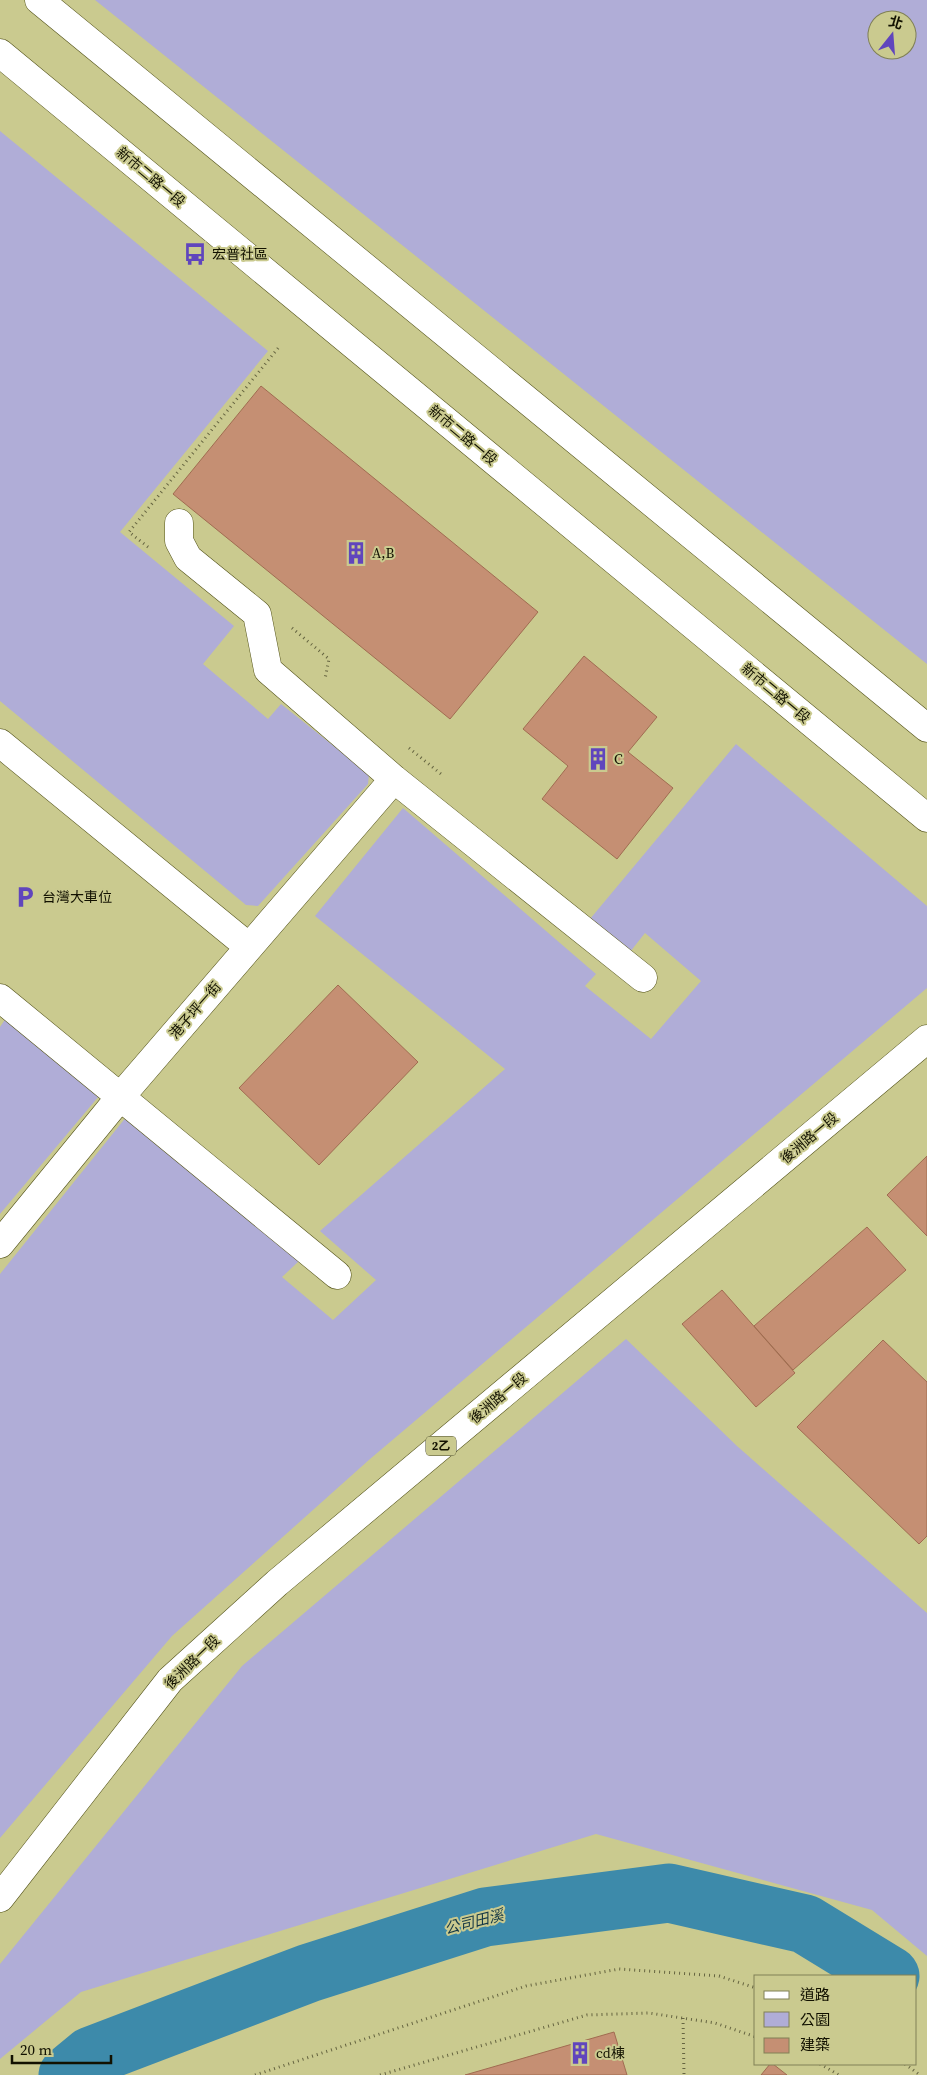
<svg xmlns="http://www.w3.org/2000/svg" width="927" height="2075" viewBox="0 0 927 2075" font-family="'Source Serif 4','Noto Sans TC',serif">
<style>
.green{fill:#b0add7;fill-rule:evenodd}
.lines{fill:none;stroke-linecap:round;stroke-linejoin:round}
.river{stroke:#3d8aaa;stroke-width:59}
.building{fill:#c58f73;stroke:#a06c51}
.minor-casing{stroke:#535219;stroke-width:29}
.major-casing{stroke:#535219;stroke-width:29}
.path{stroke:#656440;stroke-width:3;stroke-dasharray:1 4;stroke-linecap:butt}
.minor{stroke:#fff;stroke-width:28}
.major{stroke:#fff;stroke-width:28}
.labels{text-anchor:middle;stroke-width:4;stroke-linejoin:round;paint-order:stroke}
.shield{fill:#caca8f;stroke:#49482b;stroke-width:1}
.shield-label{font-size:12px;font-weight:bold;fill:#121100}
.street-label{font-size:14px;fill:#121100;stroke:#caca8f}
.poi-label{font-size:14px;fill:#121100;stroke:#caca8f;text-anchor:start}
.water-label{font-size:15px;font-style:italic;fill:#143745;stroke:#caca8f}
</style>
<rect width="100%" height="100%" fill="#caca8f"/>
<path class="green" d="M95 0H927V664ZM877 20H907V50H877Z
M0 131 268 351 120 532 234 626 203 664 268 719 281 704 369 774 368 784 258 906 246 905 0 701Z
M736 744 927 906V988L370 1459 172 1636 0 1838V1274L127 1116 299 1261 282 1277 333 1320 376 1280 320 1231 505 1069 315 916 403 808 596 974 585 986 651 1039 701 981 645 933 630 952 590 919Z
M6 1018 99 1096 0 1214V1027Z
M626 1339 737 1446 927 1613V1956L872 1910 596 1834 81 1992 0 2059V1964L242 1666Z"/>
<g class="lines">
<path class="river" d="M68 2075 91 2056 309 1973 485 1917 669 1893 805 1924 890 1976"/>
</g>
<path class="building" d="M261 386 538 612 450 719 173 494Z
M584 656 657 717 628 752 673 788 617 859 542 799 568 766 523 729Z
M338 985 418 1062 319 1165 239 1088Z
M927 1156V1236L887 1195Z
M867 1227 906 1270 793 1370 754 1326Z
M722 1290 795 1373 756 1407 682 1324Z
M883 1340 927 1382V1536L919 1544 797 1427Z
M614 2032 627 2075H465Z
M770 2064H773L787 2075H761Z"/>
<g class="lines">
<defs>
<path id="minor" d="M39 0 927 728
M0 53 927 818
M179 523V541L188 558 257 614 268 670 394 779 643 978
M0 743 249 947
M0 998 337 1275
M0 1244 121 1096 394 779"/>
<path id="major" d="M0 1898 170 1680 277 1583 927 1039"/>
</defs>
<use href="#minor" class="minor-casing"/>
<use href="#major" class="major-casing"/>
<path class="path" d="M148 547 129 532 279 347
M292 628 329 659 325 679
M409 748 441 774
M683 2018 684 2075
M820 2064 839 2075
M905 2064 920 2075
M255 2075 526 1986 619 1969 719 1976 756 1988
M380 2075 587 2015 649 2013 715 2023 756 2037"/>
<use href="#minor" class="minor"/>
<use href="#major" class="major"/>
</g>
<defs>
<symbol id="bus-bare" viewBox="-9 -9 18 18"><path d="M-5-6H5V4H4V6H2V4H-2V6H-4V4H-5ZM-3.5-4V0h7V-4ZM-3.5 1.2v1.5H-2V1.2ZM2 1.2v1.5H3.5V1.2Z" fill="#6045bd" stroke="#caca8f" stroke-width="2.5" paint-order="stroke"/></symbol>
<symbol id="building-bare" viewBox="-9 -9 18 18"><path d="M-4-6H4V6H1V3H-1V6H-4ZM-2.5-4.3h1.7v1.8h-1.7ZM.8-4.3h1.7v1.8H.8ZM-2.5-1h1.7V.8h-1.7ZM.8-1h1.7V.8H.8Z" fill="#6045bd" stroke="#caca8f" stroke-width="2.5" paint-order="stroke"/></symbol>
<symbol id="parking-bare" viewBox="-9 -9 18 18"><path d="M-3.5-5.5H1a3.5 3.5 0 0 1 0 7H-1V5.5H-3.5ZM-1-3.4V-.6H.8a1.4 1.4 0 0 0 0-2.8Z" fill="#6045bd" stroke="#caca8f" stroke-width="2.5" paint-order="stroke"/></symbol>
</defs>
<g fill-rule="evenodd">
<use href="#bus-bare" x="179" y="238" width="32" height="32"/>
<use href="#building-bare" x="340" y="537" width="32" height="32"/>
<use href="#building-bare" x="582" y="743" width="32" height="32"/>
<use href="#parking-bare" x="9" y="881" width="32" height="32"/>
<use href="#building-bare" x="564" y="2037" width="32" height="32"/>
</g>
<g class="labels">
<rect class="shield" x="426" y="1436.5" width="30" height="19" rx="4"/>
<g class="shield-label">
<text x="441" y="1450">2乙</text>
</g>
<g class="street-label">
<text transform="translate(151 177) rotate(40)" y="5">新市二路一段</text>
<text transform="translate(463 435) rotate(40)" y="5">新市二路一段</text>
<text transform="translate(776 693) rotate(40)" y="5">新市二路一段</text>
<text transform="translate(195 1010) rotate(-49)" y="5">港子坪一街</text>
<text transform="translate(809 1138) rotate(-40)" y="5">後洲路一段</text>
<text transform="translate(498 1398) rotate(-40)" y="5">後洲路一段</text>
<text transform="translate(192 1662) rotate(-44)" y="5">後洲路一段</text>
</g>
<g class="poi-label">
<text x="212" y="259">宏普社區</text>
<text x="372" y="558">A,B</text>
<text x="614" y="764">C</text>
<text x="42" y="902">台灣大車位</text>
<text x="596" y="2058">cd棟</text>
</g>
<g class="water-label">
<text transform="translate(474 1922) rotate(-14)" y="5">公司田溪</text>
</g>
</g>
<rect x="754" y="1975" width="162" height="90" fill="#caca8f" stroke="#808056"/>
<rect x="764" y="1991" width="25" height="8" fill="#ffffff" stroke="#808056"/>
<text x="800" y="2000" font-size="15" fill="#121100">道路</text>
<rect x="764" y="2012" width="25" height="15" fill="#b0add7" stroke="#808056"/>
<text x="800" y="2025" font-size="15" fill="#121100">公園</text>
<rect x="764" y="2038" width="25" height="15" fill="#c58f73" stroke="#808056"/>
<text x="800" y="2050" font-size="15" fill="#121100">建築</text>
<g transform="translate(892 35) rotate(17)"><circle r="24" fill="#caca8f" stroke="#808056"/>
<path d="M0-4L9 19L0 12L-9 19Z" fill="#6045bd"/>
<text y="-8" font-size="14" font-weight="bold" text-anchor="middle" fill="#121100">北</text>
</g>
<path d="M12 2055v8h99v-8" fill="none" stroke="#121100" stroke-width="2.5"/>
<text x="20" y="2055" font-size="15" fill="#121100" stroke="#caca8f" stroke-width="4" paint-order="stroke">20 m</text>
</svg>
